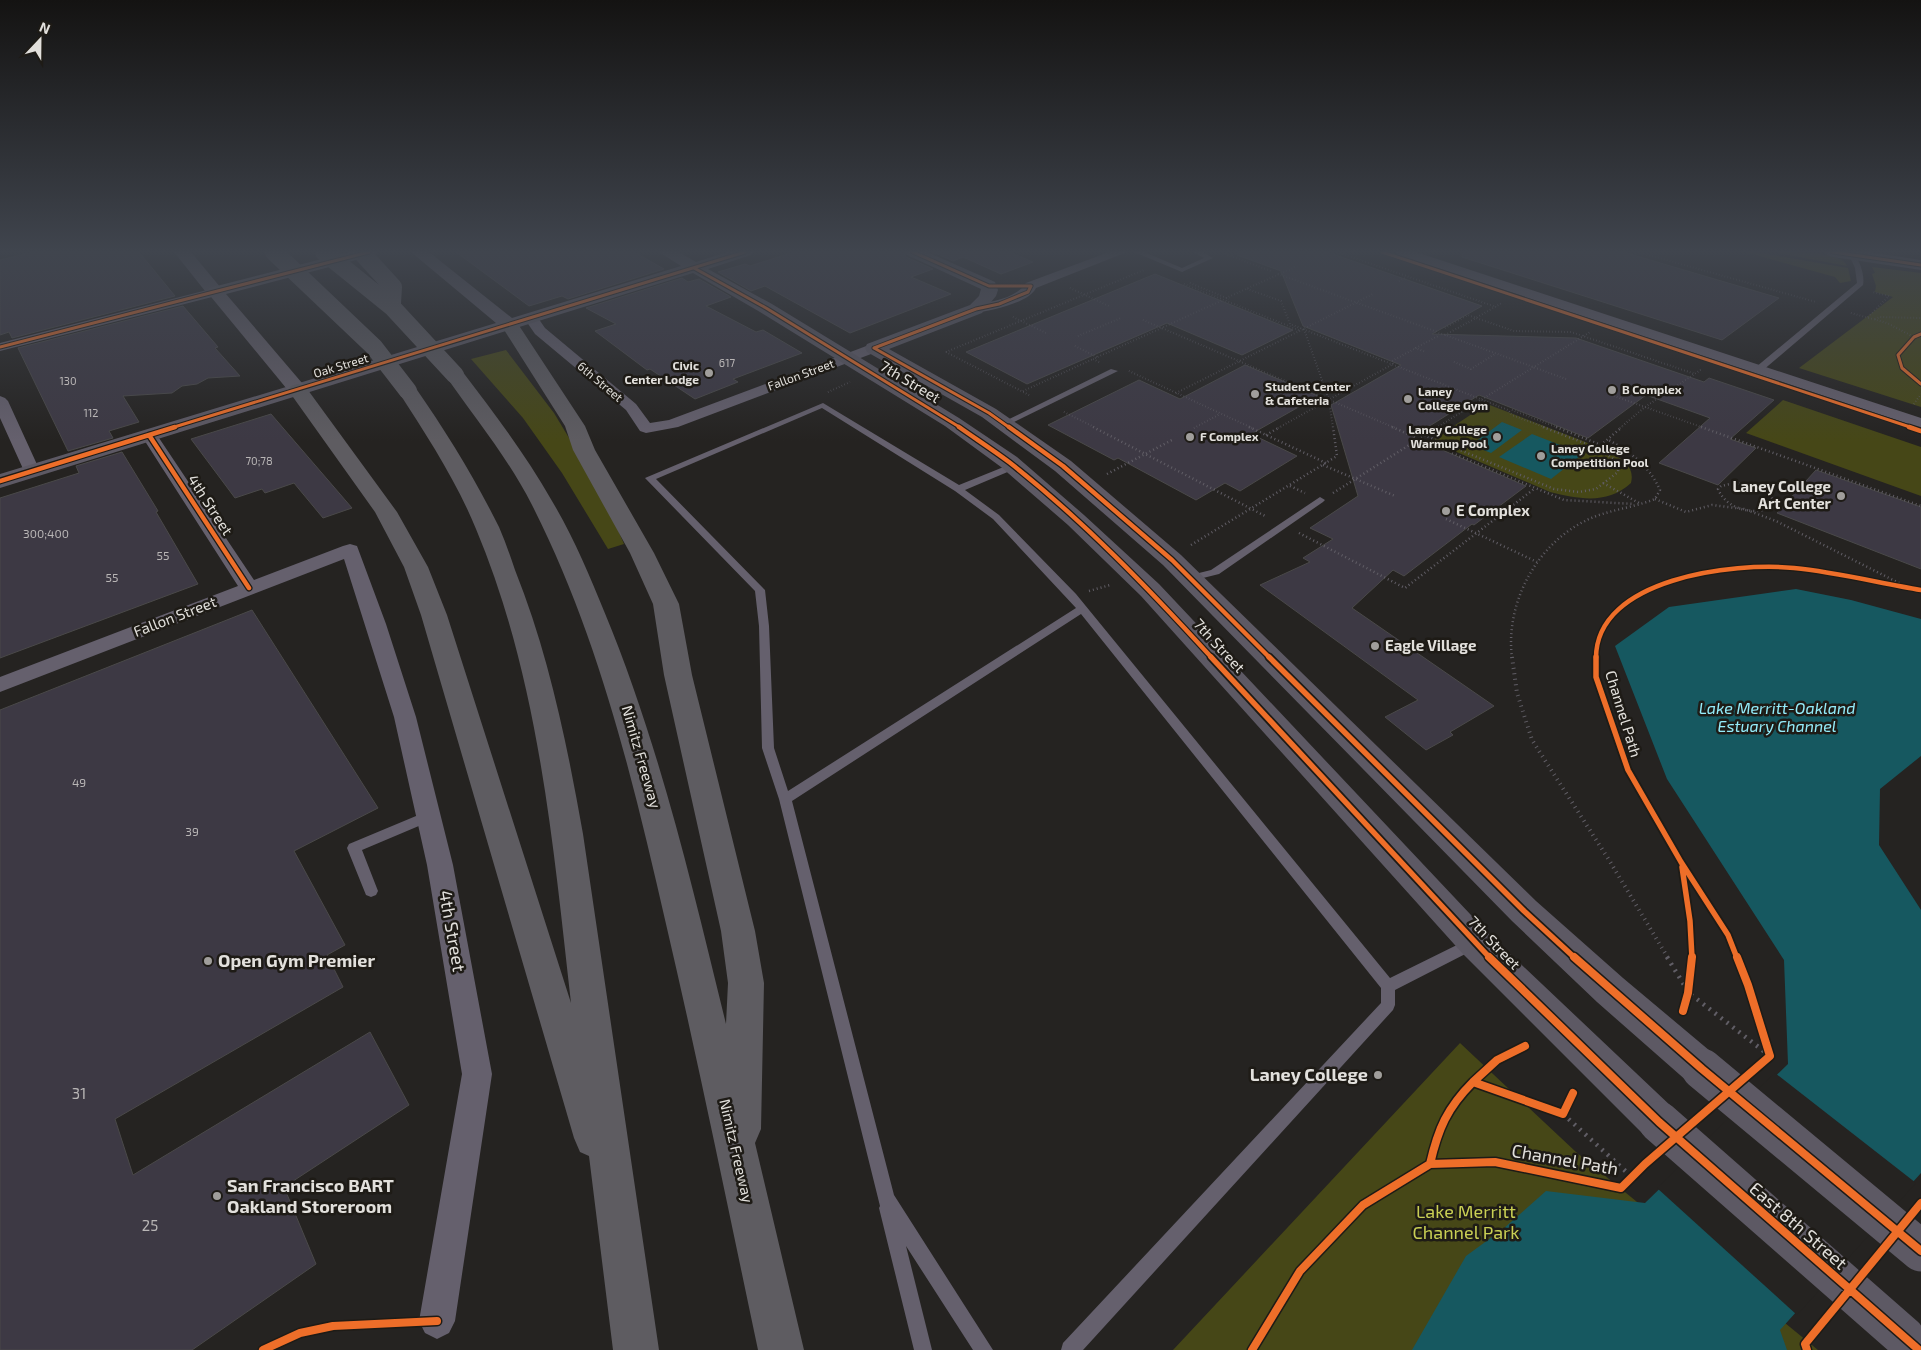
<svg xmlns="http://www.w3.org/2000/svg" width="1921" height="1350" viewBox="0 0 1921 1350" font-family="'Exo 2',sans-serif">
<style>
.green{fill:#464717}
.water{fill:#165860}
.pier{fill:#252321}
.building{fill:#3d3944;stroke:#4a4949}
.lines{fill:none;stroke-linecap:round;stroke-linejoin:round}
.path-far3{stroke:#615e66;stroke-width:2;stroke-dasharray:0.5 2.5;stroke-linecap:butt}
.path-far2{stroke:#615e66;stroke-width:2.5;stroke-dasharray:1 3;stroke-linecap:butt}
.path-far1{stroke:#615e66;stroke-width:4;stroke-dasharray:1 4.5;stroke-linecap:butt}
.path{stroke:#615e66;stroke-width:4.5;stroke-dasharray:2 5.5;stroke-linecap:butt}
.service{fill:#65606d;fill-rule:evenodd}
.minor{fill:#65606d;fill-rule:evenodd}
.secondary{fill:#5d5964;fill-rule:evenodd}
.primary{fill:#645f69;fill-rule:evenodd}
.motorway{fill:#5e5c61;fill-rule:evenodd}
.secondary-bridge{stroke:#5d5964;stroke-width:41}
.motorway-bridge{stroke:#5e5c61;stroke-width:18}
.cycleway-far3-casing{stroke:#1e1b16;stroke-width:5}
.cycleway-far2-casing{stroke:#1e1b16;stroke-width:7}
.cycleway-far1-casing{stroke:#1e1b16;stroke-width:9}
.cycleway-casing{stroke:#1e1b16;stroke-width:11}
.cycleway-far3{stroke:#ee6e29;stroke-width:3}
.cycleway-far2{stroke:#ee6e29;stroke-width:4.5}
.cycleway-far1{stroke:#ee6e29;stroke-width:5.5}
.cycleway{stroke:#ee6e29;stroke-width:8}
.poi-dot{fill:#a09e9b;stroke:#1e1b16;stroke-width:2}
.labels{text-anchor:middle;stroke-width:5;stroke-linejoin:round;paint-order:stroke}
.far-number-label{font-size:11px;fill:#b9b6b6}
.far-street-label{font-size:12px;fill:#e2e0dc;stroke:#1e1b16}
.far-poi-label{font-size:12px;font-weight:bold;fill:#e2e0dc;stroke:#1e1b16;text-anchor:start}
.number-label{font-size:12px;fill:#b9b6b6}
.street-label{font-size:15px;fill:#e2e0dc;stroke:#1e1b16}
.poi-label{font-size:15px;font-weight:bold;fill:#e2e0dc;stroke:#1e1b16;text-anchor:start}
.near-number-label{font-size:15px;fill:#b9b6b6}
.water-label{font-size:16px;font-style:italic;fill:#94ecfa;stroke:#1e1b16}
.near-street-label{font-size:18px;fill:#e2e0dc;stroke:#1e1b16}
.near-poi-label{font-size:18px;font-weight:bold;fill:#e2e0dc;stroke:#1e1b16;text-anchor:start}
.near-park-label{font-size:18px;fill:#c9cf54;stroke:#1e1b16}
</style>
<rect width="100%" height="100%" fill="#252321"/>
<path class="green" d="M1745 252H1755L1848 268 1851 281 1840 283 1835 277Z
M1773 252C1789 252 1841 250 1847 266Z
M1872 267 1921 273V407L1799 368 1893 297 1875 292 1876 286 1872 274 1875 273Z
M506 350 554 413 601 491 624 544 608 549 562 473 523 418 471 359Z
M1783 400 1921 447V496L1746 433Z
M1487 404 1611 452C1623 460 1635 467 1631 483 1607 505 1579 499 1550 492L1431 441Z
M1460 1043 1576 1152 1818 1350H1173Z"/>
<path class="water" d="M1502 422 1522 430 1491 453 1471 445Z
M1532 434 1583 454 1551 479 1499 457Z
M1796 589 1851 600 1921 619V756L1880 789 1879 845 1921 910V1173L1780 1330 1787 1350H1412L1466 1256 1503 1229 1546 1191 1645 1203 1788 1064 1784 960 1667 779 1615 646 1669 607Z"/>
<path class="pier" d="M1775 1073 1916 1183 1797 1315 1657 1188Z"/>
<path class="building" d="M33 252H139L175 296 12 338 9 332 0 335V260Z
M456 252H634L664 269 568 299 562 296 529 306Z
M794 252H903L906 257 933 269 911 277 951 294 850 333 765 286 751 291 718 272 745 264 750 266Z
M933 252H1009L1033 262 1001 274 963 257 953 261Z
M1237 252H1327L1482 306 1432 334 1576 338 1704 382 1709 378 1774 400 1730 439 1756 448 1718 485 1659 463 1710 418 1646 395 1588 438 1479 395 1412 437 1526 486 1474 525 1472 524 1404 576 1393 570 1352 608 1494 706 1450 732 1453 735 1426 750 1385 717 1418 700 1260 585 1310 562 1303 558 1333 539 1310 528 1358 496 1331 405 1401 365 1303 326 1281 271 1237 255Z
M1463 252H1623L1779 298 1722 340 1462 257Z
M1155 274 1293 330 1242 355 1167 323 1027 384 966 352Z
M682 278 688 282 699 279 731 297 706 306 756 332 763 330 802 353 733 379 738 382 695 399 650 369 647 370 595 331 616 324 586 308Z
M183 306 218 347 215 348 240 376 208 378 197 384 182 386 172 393 123 396 139 422 109 431 113 438 68 451 18 348Z
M1245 365 1318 396 1251 434 1297 456 1240 491 1225 483 1196 500 1118 458 1114 460 1048 425 1139 380 1180 399Z
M271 414 352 508 323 518 294 483 265 493 262 489 235 498 191 439Z
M122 452 158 511 156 512 198 584 0 658V498L79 473 76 466Z
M1816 470 1921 507V569L1777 513Z
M252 610 378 808 294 851 345 945 327 955 343 987 115 1119 133 1175 370 1032 409 1105 284 1187 316 1264 192 1350H0V710Z"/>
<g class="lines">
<path class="path-far3" d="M1228 252 1233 255 1231 256
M1337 252 1496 307
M1638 252 1816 302
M1225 254 1271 271
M1322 254 1325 252
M1633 255 1638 252
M1278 274 1566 379
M1399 281 1407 277
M1190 283 1229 299
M1184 284 1301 331
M1070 288 1109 306
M1247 289 1281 301 1290 324 1508 410 1512 415 1547 428
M1226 298 1295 267
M1851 313 1887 323 1914 337
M1013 317 1046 333
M1868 317 1889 296 1873 292
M1875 319 1880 317 1921 318
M1143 320 1395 428
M1445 328 1468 315 1476 318 1502 303
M1304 329 1329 400 1333 428
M1921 334 1914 337 1898 355 1902 368 1921 384
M1445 335 1476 318 1514 331 1571 332 1695 374
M1078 336 1121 318
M1075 346 1097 357
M1415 348 1426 352
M946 352 1029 395
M946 352 1144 270
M1099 362 1093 359 1223 300
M1454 362 1471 369 1495 354
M1129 371 1252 428
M1023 391 1093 359
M828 392 850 382
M1176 393 1373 294
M1614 396 1704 428
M1914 404 1921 394
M1512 410 1559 428
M1064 412 1096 428
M1194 428 1220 414
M1278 428 1393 364 1392 361 1438 336
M1436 428 1590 332
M1620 428 1645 407 1702 369"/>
<path class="path-far2" d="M1093 427 1267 517
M1249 427 1326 463
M1392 427 1417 438
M1556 427 1601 445 1622 427
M1701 427 1921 506
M1266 435 1280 427
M1424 435 1554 489 1579 492 1596 489 1618 472 1619 462 1592 446 1543 427
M1452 453 1564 500 1634 504
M1323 465 1395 496
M1107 474 1172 440
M1603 483 1639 503
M1735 483C1751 486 1770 489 1776 506 1757 516 1727 511 1718 489L1721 486Z
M1290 486 1305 493
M1333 493 1438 427
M1655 499 1686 512 1712 505 1744 509 1776 521 1903 585
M1446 519 1537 562
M1299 533 1405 588 1534 489
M1191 545 1337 456 1333 427
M1089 591 1110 585
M1512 658C1505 604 1536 545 1585 521 1606 510 1633 508 1655 499L1660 490C1649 465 1630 452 1607 439
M1596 658C1596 578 1734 562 1794 568 1836 572 1879 583 1921 590"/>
<path class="path-far1" d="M1512 657 1517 693 1532 740 1609 860 1668 958
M1596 657V677L1628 770 1681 862 1728 935 1737 958
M1681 865 1690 920 1692 958"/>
<path class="path" d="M1667 957 1689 993 1770 1056
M1737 957 1748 985 1770 1055
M1683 1011 1688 993 1692 957
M1753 1071 1770 1056
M1473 1082 1497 1060 1525 1046
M1563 1114 1632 1177
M1430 1164C1438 1129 1447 1108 1473 1082L1563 1114 1573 1093
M1805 1345 1811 1350
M263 1350 300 1333 333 1326 409 1323
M1252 1350 1300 1271 1363 1205 1430 1164 1495 1162 1621 1188 1652 1158
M1807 1350 1805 1344 1829 1315"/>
<path class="service" d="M1134 252H1144L1182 268 1204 258 1193 252H1203L1213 258 1182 272Z
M1852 253C1860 259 1865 276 1863 285L1762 371H1756V367L1857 283 1855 268 1849 255Z
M1111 369 1118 371 1006 426 1003 427 999 424Z
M823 403 959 485 1011 464H1017V468L965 490 999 515 1076 594 1390 978 1467 940 1472 938 1477 940 1479 944 1477 948 1395 990V1005L1393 1010 1083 1350H1061L1063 1343 1381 1003V988L1081 614 792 801 894 1195 993 1350H973L906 1246 932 1350H914L879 1208 880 1206 779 799 762 748 759 626 755 591 645 478ZM822 408 955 491 993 519 1076 608 788 791 774 748 769 626 765 590 656 479Z
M1320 497 1325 500 1323 502 1219 574 1191 581 1186 578 1187 576 1211 570Z
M428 811 433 812 434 816 433 820 362 850 378 891 376 895 371 897 366 895 347 848 349 844Z"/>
<path class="minor" d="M1109 252H1127L1036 288C1029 303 992 310 976 313L969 309 971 306C989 302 1016 299 1026 283Z
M1396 252H1416L1921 418V428L1398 255Z
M215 288 220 289 222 292 220 295 0 351V343Z
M531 314 536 315 545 328 636 404 650 423 669 420 869 345H879L881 348 879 351 678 427 646 433 640 431 626 410 535 334 524 318Z
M0 396 5 398 8 401 40 471 38 475H26L24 471 0 418Z
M149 430 155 432 254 580 343 546 350 544 357 546 386 624 416 717 453 865 492 1074 455 1321 449 1333 437 1339 425 1333 419 1321 462 1074 427 865 394 717 344 559 0 692V677L238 586 141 435 143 432Z"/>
<path class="secondary" d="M174 252H191L221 288 223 292 221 296H209Z
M411 252H429L512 318 681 266 659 252H679L696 262 727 252H753L751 255 708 269 772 304 959 418 1017 457 1084 515 1159 584 1487 932 1673 1108 1679 1122 1673 1136 1659 1142 1645 1136 1463 954 1141 596 1068 525 1001 467 945 426 760 312 693 273 0 488V474L496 323Z
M905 252H927L995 282 998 290 996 296 982 313 889 349 996 409 1071 461 1181 555 1536 901 1623 978 1716 1056 1721 1069 1716 1082 1702 1087 1688 1082 1597 1002 1512 921 1163 565 1055 471 982 417 867 352 865 348 867 344 970 305 979 296 981 289 907 255Z"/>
<path class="primary" d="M349 252H377L375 255 226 294 308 390 305 394 298 396 291 394 207 292 209 288Z
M1825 252H1868L1921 260V270L1833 257 1827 255Z"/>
<path class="motorway" d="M510 320 516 321 585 426 595 450 654 553 679 604 692 675 755 931 764 983 761 1129 755 1143 804 1350H758C728 1208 699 1065 666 924 633 780 599 637 532 505 508 458 475 418 445 375L448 371 455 369 462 371C494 413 526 455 552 501 573 536 589 574 604 611 659 743 692 885 726 1024L728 983 721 931 664 675 653 604 630 553 573 450 565 426 501 325 504 321Z
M298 384 305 386 397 512 428 567 447 615 571 1003C553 844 539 679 476 529 456 480 427 436 398 391L401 387 408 385 415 387C447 433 474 477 499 527 505 541 510 555 515 570 549 655 567 744 583 834L659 1350H613L589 1156 580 1152 574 1138 421 615 404 567 375 512 288 390 291 386Z"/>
<path class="secondary-bridge" d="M1702 1069 1921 1251
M1659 1122 1904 1337"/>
<path class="motorway-bridge" d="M274 252 374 347 408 391
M324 252 392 307 455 375
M361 252 393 287 392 303"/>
<defs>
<path id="cycleway-far3" d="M1382 252 1913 428
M1833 252 1921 265
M694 268 766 308 961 428
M1921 334 1914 337 1898 355 1902 368 1921 384
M0 347 369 252
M874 348 989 413 1010 428
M874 348 976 309 999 304 1028 292 1031 286H989L913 252
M171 428 745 252"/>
<path id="cycleway-far2" d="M959 427C976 439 993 450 1009 462 1083 520 1149 589 1212 658
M1009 427 1063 466 1172 560 1270 658
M1909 427 1921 431
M149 435 249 588
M0 481 175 427
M1596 658C1596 578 1734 562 1794 568 1836 572 1879 583 1921 590"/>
<path id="cycleway-far1" d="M1211 657 1490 958
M1269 657 1524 911 1575 958
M1596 657V677L1628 770 1681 862 1728 935 1737 958
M1682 867 1690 921 1692 958"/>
<path id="cycleway" d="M1489 957 1659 1122 1919 1350
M1574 957 1702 1069 1921 1251
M1683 1011 1688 993 1692 957
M1473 1082 1497 1060 1525 1046
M1430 1164C1438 1129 1447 1108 1473 1082L1563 1114 1573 1093
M263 1350 300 1333 333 1326 437 1321
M1252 1350 1300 1271 1363 1205 1430 1164 1495 1162 1621 1188 1645 1164 1770 1056 1748 985 1737 957
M1807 1350 1805 1344 1921 1203"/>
</defs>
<use href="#cycleway-far3" class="cycleway-far3-casing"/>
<use href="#cycleway-far2" class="cycleway-far2-casing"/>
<use href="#cycleway-far1" class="cycleway-far1-casing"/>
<use href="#cycleway" class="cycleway-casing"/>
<use href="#cycleway-far3" class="cycleway-far3"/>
<use href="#cycleway-far2" class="cycleway-far2"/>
<use href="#cycleway-far1" class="cycleway-far1"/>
<use href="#cycleway" class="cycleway"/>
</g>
<linearGradient id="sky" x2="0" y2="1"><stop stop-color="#141312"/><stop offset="0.57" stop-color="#40454e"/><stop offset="1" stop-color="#40454e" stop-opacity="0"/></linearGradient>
<rect width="1921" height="441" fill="url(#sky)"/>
<g class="poi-dot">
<circle cx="709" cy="373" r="5"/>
<circle cx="1612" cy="390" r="5"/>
<circle cx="1255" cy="394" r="5"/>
<circle cx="1408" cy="399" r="5"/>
<circle cx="1190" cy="437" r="5"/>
<circle cx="1497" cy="437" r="5"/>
<circle cx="1541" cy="456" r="5"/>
<circle cx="1841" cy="496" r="5"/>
<circle cx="1446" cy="511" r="5"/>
<circle cx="1375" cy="646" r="5"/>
<circle cx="208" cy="961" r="5"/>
<circle cx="1378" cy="1075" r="5"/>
<circle cx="217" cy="1196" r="5"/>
</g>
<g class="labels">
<g class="far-number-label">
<text x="727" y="367">617</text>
<text x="68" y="385">130</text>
<text x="91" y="417">112</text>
<text x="259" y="465">70;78</text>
</g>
<g class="far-street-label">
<text transform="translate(341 366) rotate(-17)" y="4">Oak Street</text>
<text transform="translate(801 375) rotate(-20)" y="4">Fallon Street</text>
<text transform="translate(600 382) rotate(40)" y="4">6th Street</text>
</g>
<g class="far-poi-label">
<text x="699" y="370" text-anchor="end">Civic<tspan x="699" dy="14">Center Lodge</tspan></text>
<text x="1265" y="391">Student Center<tspan x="1265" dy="14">&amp; Cafeteria</tspan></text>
<text x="1622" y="394">B Complex</text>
<text x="1418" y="396">Laney<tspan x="1418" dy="14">College Gym</tspan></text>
<text x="1487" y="434" text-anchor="end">Laney College<tspan x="1487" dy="14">Warmup Pool</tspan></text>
<text x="1200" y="441">F Complex</text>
<text x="1551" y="453">Laney College<tspan x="1551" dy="14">Competition Pool</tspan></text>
</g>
<g class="number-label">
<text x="46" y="538">300;400</text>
<text x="163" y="560">55</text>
<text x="112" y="582">55</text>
<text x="79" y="787">49</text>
<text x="192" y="836">39</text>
</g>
<g class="street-label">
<text transform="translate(910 382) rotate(31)" y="5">7th Street</text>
<text transform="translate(210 505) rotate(57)" y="5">4th Street</text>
<text transform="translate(175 617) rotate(-21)" y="5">Fallon Street</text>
<text transform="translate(1219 646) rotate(47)" y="5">7th Street</text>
<text transform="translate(1623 714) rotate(73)" y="5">Channel Path</text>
<text transform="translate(641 757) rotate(74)" y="5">Nimitz Freeway</text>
<text transform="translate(1494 943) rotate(46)" y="5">7th Street</text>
<text transform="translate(736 1151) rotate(77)" y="5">Nimitz Freeway</text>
</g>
<g class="poi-label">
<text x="1831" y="492" text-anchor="end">Laney College<tspan x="1831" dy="17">Art Center</tspan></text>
<text x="1456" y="516">E Complex</text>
<text x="1385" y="651">Eagle Village</text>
</g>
<g class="near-number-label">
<text x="79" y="1099">31</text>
<text x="150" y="1231">25</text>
</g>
<g class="water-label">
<text x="1777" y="714">Lake Merritt-Oakland<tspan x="1777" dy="18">Estuary Channel</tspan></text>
</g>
<g class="near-street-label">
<text transform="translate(452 931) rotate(80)" y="6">4th Street</text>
<text transform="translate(1565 1160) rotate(10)" y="6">Channel Path</text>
<text transform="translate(1798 1226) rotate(41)" y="6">East 8th Street</text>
</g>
<g class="near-poi-label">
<text x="218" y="967">Open Gym Premier</text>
<text x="1368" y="1081" text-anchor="end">Laney College</text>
<text x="227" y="1192">San Francisco BART<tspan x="227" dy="21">Oakland Storeroom</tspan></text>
</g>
<g class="near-park-label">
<text x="1466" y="1218">Lake Merritt<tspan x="1466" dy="21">Channel Park</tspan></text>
</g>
</g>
<g transform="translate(40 40) rotate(22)" stroke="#1e1b16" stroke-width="4" paint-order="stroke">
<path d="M0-4L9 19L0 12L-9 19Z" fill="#e2e0dc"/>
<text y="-8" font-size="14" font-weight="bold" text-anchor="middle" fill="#e2e0dc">N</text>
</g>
</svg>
